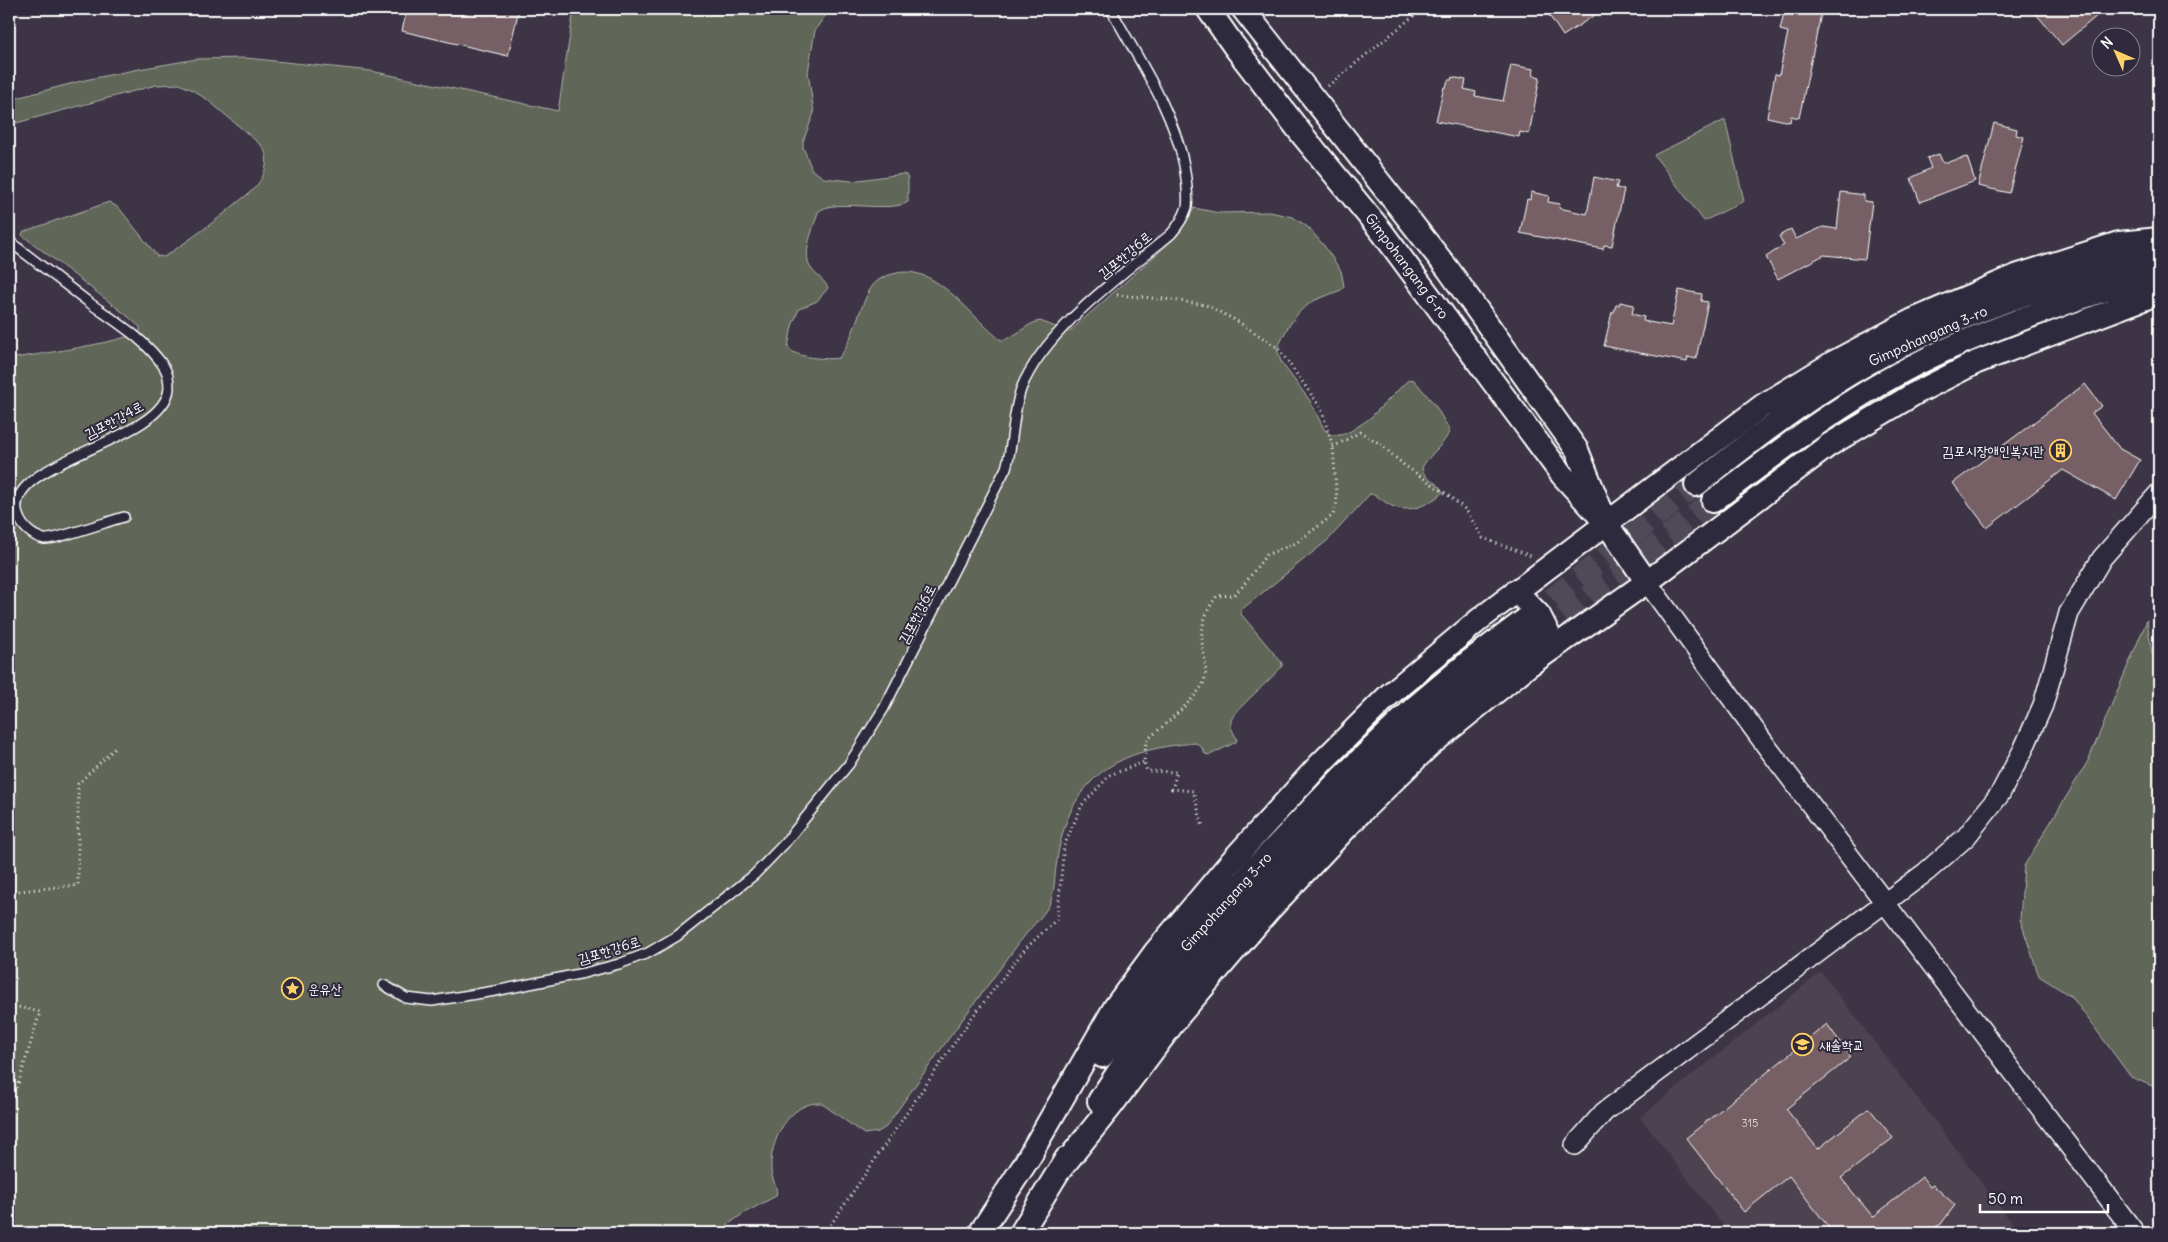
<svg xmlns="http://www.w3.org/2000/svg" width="2168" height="1242" viewBox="0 0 2168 1242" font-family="Delius,'Poor Story',sans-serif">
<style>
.built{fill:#4e424f}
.green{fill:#606659;stroke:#b0b2ac}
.building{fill:#776165;stroke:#fff}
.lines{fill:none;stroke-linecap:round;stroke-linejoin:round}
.tertiary-tunnel{stroke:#504958;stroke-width:22;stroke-dasharray:22 11;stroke-linecap:butt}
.service-casing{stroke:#fff;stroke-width:12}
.minor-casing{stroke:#fff;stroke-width:22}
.tertiary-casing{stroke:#fff;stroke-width:26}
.path{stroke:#fff;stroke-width:3;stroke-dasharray:1 4;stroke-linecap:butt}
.service{stroke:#2f2a3d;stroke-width:9}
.minor{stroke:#2f2a3d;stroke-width:19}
.tertiary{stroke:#2f2a3d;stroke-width:22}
.labels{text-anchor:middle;stroke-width:4;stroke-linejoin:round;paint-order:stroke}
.number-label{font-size:11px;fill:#ddd8d8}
.street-label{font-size:14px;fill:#fff;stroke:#2f2a3d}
.poi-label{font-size:14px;fill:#fff;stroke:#2f2a3d;text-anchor:start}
</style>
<rect width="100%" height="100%" fill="#3d3545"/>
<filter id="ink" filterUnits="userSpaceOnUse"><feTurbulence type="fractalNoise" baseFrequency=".02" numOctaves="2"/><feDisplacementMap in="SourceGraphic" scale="10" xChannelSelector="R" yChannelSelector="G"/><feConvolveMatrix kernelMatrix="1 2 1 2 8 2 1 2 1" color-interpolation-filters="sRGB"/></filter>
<g filter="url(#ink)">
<path class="built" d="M1821 972 2020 1233H1729L1640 1117Z"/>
<path class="green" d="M574 9H830L815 30 808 72 814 113 803 141V147L812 170 824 178 851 181 903 174 906 175 908 179V202C889 214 833 197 818 212 814 227 802 252 810 267 815 275 824 279 828 288L817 301 799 309 792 326 788 347C793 358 829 360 839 358 854 339 858 309 871 288 876 280 884 276 893 274 936 261 971 318 1001 340 1016 338 1026 323 1040 321L1069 332 1176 237 1186 223 1194 208 1219 213 1270 212 1293 217 1309 228 1325 247 1341 271 1344 286 1341 290 1313 301 1300 311 1288 327 1277 349 1281 362 1310 401 1324 429 1331 435H1341L1351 431 1369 419 1406 382 1410 379 1414 380 1435 405 1449 429C1450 440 1427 456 1422 468 1425 482 1438 480 1443 492 1428 506 1407 515 1388 504 1382 500 1377 495 1370 494L1328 540 1241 610V614L1282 663V666C1273 678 1233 711 1231 721 1230 728 1234 733 1237 739L1236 742 1210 755 1205 754 1202 748 1196 743C1157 746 1116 754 1089 784 1068 807 1060 836 1056 867 1054 881 1055 894 1048 907 1042 917 1033 925 1026 934 1017 945 1008 958 999 970 960 1022 923 1074 886 1127L878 1132 864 1134 821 1103C789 1101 769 1142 771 1170 771 1179 779 1188 776 1196L744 1213 729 1224 721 1233H9V359C32 355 127 342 140 331V327L125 314 22 235 23 232 109 202 119 208 157 256 164 257C189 240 215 222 238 202 244 197 253 191 258 184 266 172 271 157 261 145L209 101 191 89 179 84 156 85 9 125V100L85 80 139 69 197 59 246 58 371 71 558 111Z
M1725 120 1744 201 1704 221 1654 155Z
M2147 620 2152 654 2159 662V1089L2131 1077 2072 997 2039 976 2020 919 2024 866 2088 761Z"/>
<path class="building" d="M407 9H519L508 56 402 31Z
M1558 9H1604L1563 36 1549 15Z
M1785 9H1822L1799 118 1791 116 1790 122 1767 117 1775 74 1779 75 1788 32 1780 30Z
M2032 9H2105L2062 45Z
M1511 65 1534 69 1533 75 1540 77 1529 134 1520 132 1519 137 1436 121 1444 87H1446L1448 80H1451L1452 77 1466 80 1464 89 1476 92 1475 96 1503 101Z
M1994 123 2017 129 2016 135 2024 137 2009 193 1978 186Z
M1939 154 1943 163 1967 157 1975 181 1920 202 1911 178 1931 168 1927 158Z
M1594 177 1618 182 1616 188 1624 189 1612 246 1604 245 1603 249 1520 233 1527 199 1530 200 1531 192 1549 196 1548 202 1560 204 1559 208 1587 214Z
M1841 192 1864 195V201L1872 202 1865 259 1824 255 1778 279 1766 257 1784 245 1779 236 1791 229 1796 239 1823 227 1837 229Z
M1679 290 1702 294 1701 301 1708 302 1696 359 1688 357 1687 362 1604 346 1612 312H1614L1616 305H1619L1620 302 1634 305 1632 314 1644 317 1643 321 1671 326Z
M2085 384 2102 406 2092 413 2120 449 2140 460 2116 500 2063 470 1987 528 1953 483Z
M1827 1024 1851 1057 1786 1109 1818 1149 1869 1108 1893 1138 1841 1178 1873 1217 1922 1177 1930 1187 1933 1185 1955 1205 1941 1224 1925 1233H1833L1789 1176 1744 1212 1686 1138Z"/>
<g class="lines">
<path class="tertiary-tunnel" d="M1526 619 1696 485
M1537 637 1713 501"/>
<defs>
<path id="service" d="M9 241C35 261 61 281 87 301 113 320 146 339 164 367 168 373 169 381 169 388 165 443 0 460 18 515 22 527 32 536 44 539 52 541 112 520 124 517
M384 985 406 998 432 1001 495 991 584 973 619 964 648 953 677 936 754 875 784 844 849 764 884 708 1006 468C1014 442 1012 415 1021 389 1044 330 1123 274 1171 234 1178 226 1184 217 1187 207 1189 194 1186 178 1184 165 1172 107 1138 60 1111 9"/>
<path id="minor" d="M1647 582 1767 747 2135 1233
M1575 1145 1604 1112 1926 872 1966 837 2000 794 2023 750 2043 705 2069 613 2102 558 2159 493"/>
<path id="tertiary" d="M1208 9 1234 46 1304 137 1382 232 1562 475 1606 523 1647 582
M1243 9 1448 269 1577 450 1601 510
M1696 485C1767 428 1839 373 1923 335 1969 314 2017 296 2065 281 2096 271 2128 265 2159 253
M1713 501C1785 446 1858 390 1941 352 1980 334 2021 319 2061 305 2093 294 2125 281 2159 277
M1516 591 1539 615 1555 647
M1102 1056 1185 946 1256 867 1341 778 1414 708 1471 660 1526 619
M1099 1101 1154 1018 1199 959 1263 888 1353 794 1423 726 1463 693 1537 637
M1024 1165 1115 1007 1156 951 1229 864 1320 764 1389 695 1480 619 1762 406 1834 362 1913 320 2016 276 2119 243 2159 239
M1059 1171 1112 1105 1181 1013 1270 909 1362 811 1429 746 1529 665 1647 582 1829 445 1914 394 1977 362 2159 293
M980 1233 1032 1153
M1021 1233 1066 1159"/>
</defs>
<use href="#service" class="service-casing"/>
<use href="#minor" class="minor-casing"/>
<use href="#tertiary" class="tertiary-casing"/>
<path class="path" d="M1328 86 1422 9
M1117 295 1165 299 1206 305 1237 321 1278 348 1321 408 1333 447 1337 502 1333 515 1296 543 1266 555 1242 587 1234 595 1217 596C1209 606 1203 619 1202 632 1200 649 1211 669 1202 686 1191 703 1162 727 1146 741L1144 762 1147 771 1177 772 1172 789 1193 791 1203 827
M1333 447 1360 432 1379 443 1404 465 1448 495 1466 510 1483 538 1531 556
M9 892 78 885V784L116 747
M9 1005 40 1012 18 1085 9 1098
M825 1233 970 1020 1025 949 1057 919 1064 846 1082 805 1110 775 1144 762"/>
<use href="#service" class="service"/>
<use href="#minor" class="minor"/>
<use href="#tertiary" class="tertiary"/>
</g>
</g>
<defs>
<symbol id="building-ring" viewBox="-11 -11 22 22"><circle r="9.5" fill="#2f2a3d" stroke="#ffd166" stroke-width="1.5"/><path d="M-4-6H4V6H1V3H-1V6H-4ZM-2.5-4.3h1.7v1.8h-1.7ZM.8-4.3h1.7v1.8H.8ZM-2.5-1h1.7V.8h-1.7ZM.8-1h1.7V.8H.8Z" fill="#ffd166"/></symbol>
<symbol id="sight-ring" viewBox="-11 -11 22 22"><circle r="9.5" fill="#2f2a3d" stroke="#ffd166" stroke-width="1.5"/><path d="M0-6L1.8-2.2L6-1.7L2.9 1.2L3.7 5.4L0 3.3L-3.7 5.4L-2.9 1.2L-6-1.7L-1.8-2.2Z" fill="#ffd166"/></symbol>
<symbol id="school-ring" viewBox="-11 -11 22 22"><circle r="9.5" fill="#2f2a3d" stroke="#ffd166" stroke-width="1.5"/><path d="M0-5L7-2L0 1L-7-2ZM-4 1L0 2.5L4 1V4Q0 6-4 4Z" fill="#ffd166"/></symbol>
</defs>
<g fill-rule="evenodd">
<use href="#building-ring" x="2048" y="438" width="25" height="25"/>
<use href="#sight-ring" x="280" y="976" width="25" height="25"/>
<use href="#school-ring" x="1790" y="1032" width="25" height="25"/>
</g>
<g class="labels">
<g class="number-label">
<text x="1750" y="1127">315</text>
</g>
<g class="street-label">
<text transform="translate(1125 255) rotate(-40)" y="5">김포한강6로</text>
<text transform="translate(1407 266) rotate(53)" y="5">Gimpohangang 6-ro</text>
<text transform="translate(1928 336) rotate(-24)" y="5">Gimpohangang 3-ro</text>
<text transform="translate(114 420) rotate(-28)" y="5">김포한강4로</text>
<text transform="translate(917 614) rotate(-63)" y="5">김포한강6로</text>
<text transform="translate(1226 902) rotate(-48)" y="5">Gimpohangang 3-ro</text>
<text transform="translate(609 950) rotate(-17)" y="5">김포한강6로</text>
</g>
<g class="poi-label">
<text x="2044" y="456" text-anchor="end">김포시장애인복지관</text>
<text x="308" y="994">운유산</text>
<text x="1819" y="1050">새솔학교</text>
</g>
</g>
<rect width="2168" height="1242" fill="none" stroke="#2f2a3d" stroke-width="30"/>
<rect x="15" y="15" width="2138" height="1212" fill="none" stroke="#fff" stroke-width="2" filter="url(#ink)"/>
<g transform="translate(2116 52) rotate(315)"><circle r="24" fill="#2f2a3d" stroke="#827f8b"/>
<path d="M0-4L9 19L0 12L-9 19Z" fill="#ffd166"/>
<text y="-8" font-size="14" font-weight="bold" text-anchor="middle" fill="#ffffff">N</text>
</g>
<path d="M1980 1204v8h128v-8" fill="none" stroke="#ffffff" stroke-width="2.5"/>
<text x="1988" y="1204" font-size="15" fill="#ffffff" stroke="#2f2a3d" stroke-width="4" paint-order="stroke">50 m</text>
</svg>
